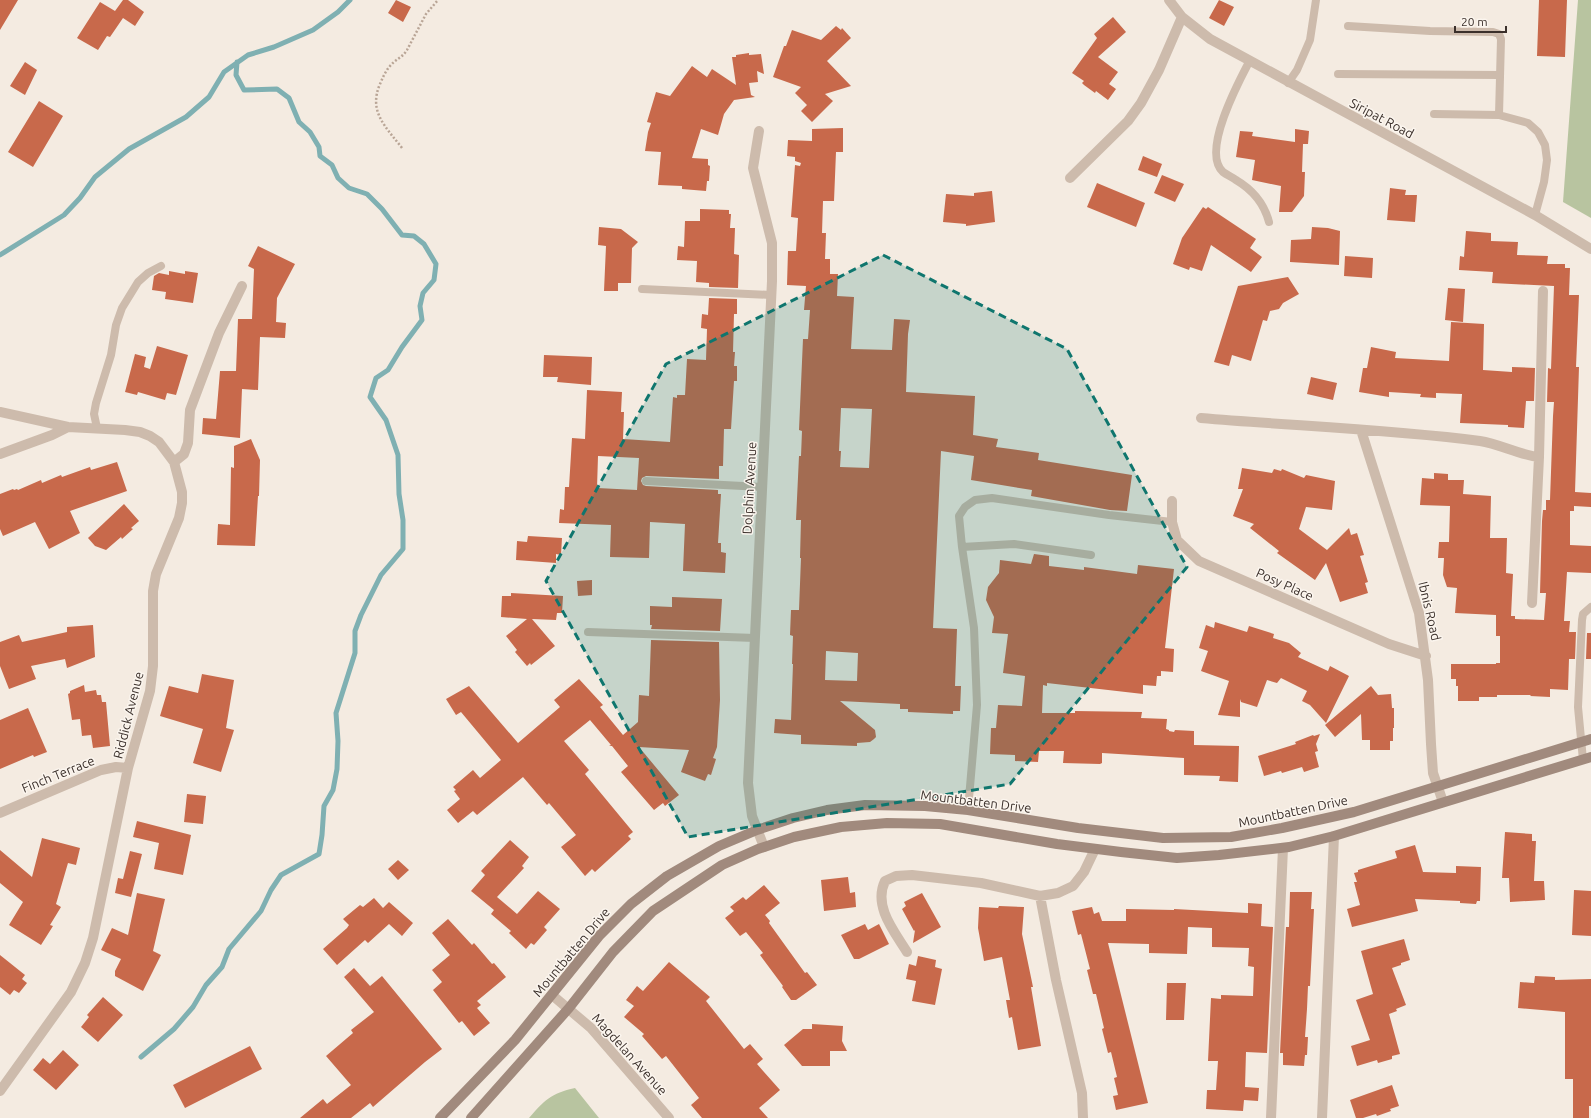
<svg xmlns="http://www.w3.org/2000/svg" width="1591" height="1118" viewBox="0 0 1591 1118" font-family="Ubuntu,sans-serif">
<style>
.green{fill:#b8c4a0}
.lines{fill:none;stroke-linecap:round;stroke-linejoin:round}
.stream{stroke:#7fb0b2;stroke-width:5}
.building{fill:#c8694b;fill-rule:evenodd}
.path{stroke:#b9a596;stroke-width:2.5;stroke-dasharray:2 2;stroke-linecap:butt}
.service{stroke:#cdbbac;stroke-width:8}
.minor{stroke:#cdbbac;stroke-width:10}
.secondary{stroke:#a18a7d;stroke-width:10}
.marked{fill:#0f766e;fill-opacity:0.2;stroke:#0f766e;stroke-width:3;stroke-dasharray:8 5;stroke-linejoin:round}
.labels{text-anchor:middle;stroke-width:3;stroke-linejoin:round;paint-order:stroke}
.street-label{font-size:13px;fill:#3b302b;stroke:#fbf5ee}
</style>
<rect width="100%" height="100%" fill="#f4ebe1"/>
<path class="green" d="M1578 0H1591V218L1563 202Z
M575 1088 599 1118H529C544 1101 551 1093 575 1088Z"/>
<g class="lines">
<path class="stream" d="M0 255 64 215 80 198 95 177 129 149 186 117 209 97 224 72 248 55 274 47 313 30 338 12 350 0
M141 1057 174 1029 193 1007 206 985 222 967 229 949 261 911 271 890 281 875 319 854 322 835 324 806 333 790 337 769 338 741 336 713 355 653V631L361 615 381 575 403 549V520L399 494 398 455 386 420 370 397 376 378 388 370 402 347 422 320 420 306 423 293 434 280 436 264 424 244 414 236 402 235 382 209 367 194 349 188 338 178 332 165 320 156 319 147 310 132 299 122 289 98 277 89 244 90 236 75 237 62"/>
</g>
<path class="building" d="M0 0H18L0 30Z
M123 0H128L144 12 135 26 123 18 110 37 107 36 98 50 77 38 100 2 115 11Z
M396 0 411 7 403 22 388 13Z
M1219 0 1234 7 1224 26 1209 18Z
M1539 0H1567L1565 57 1537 56Z
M1113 17 1126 32 1098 57 1118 72 1109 84 1116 89 1108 100 1096 91 1095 93 1084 85 1082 83 1084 81 1072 73 1097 38 1094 34Z
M836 26 841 30 842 28 851 38 827 61 851 86 825 94 833 101 812 122 801 111 807 105 795 93 801 87 773 77 784 46H786L792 30 821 40Z
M749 53V55L761 54 764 74 757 71 758 82 749 83 751 95 755 97 734 100 724 114 718 135 701 129 692 158 708 159V165L710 166 709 181H707L706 191 682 189V186L658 185 661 152 645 151 648 132 651 123 647 122 656 92 670 96 692 66 707 77 712 69 736 85 732 57H736V55Z
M25 62 37 70 25 95 10 86Z
M39 101 63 116 33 167 8 152Z
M843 128V152H836L834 201H823L822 233H826L825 259H830V274H838L837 296 854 297 851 349 892 350 894 319 910 320 908 334 906 392 975 396 973 435 998 439 996 447 1039 453 1038 460 1132 475 1127 511 1110 510 1031 496 1032 490 971 480 974 456 941 451 933 628 957 629 955 686H961L960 711H953V714L908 712V709H900V704L840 701 875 730 876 737 874 739 870 742 857 743V746L801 744V735L774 733 775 719 791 720 793 664H792L793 636 790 635 791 610H799L801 558H800L801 520H796L799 456H801L802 431 799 430 803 339H808L810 310H804L806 286 787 285 788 251H796L798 218 791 217 795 165 800 166 801 163 795 161V157L787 156 788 140 812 141V129ZM841 408 872 409 869 468 840 467 841 451H839ZM826 651 858 653 857 681 825 680Z
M1295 129 1309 131 1308 144H1303L1302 172H1305L1304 196 1292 212H1279L1281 186 1252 180 1255 160 1236 157 1240 131 1253 132 1252 136 1295 142Z
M1143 156 1162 164 1157 177 1138 170Z
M1162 175 1184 184 1175 202 1154 193Z
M1097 183 1145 203 1136 227 1087 207Z
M1390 188 1406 190 1405 195H1417L1415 222 1387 220Z
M992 191 995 222 966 226V224L943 222 946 194 974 196V193Z
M1203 207 1206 209 1208 207 1256 239 1250 248 1262 257 1251 272 1211 245 1202 271 1190 267 1189 270 1173 264 1182 238Z
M700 209 729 210V214H731L730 228H735L734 254 739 255 738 288 709 287V283L696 282 697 261 677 260 678 246 684 247 685 221H700Z
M599 227 621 229 638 242 632 248 631 283H618V291H604L606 246 598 245Z
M1312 227 1328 228 1340 231 1339 265 1290 262 1291 240 1311 239Z
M1466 231 1491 233V241L1518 242 1517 255 1548 256 1547 264H1565V268H1570L1569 295H1579L1576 367H1579L1575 492 1591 493V507L1574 506V511H1570V545L1591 546V573L1567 572 1564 621H1570L1569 632H1576L1575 659H1569L1568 690 1550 689V697L1530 696 1531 695H1497V697H1479V701H1458V686H1456V679H1451V664H1496V663H1500V636H1496V615L1455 613 1457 588 1447 587 1443 575 1444 558H1438L1439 542H1449L1450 506 1420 505 1422 478 1434 479V473L1448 474V480H1464L1463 494 1491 496 1490 538H1507L1506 573 1513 574 1511 616H1515V619L1544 620 1546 593H1540L1542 521 1543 510H1546V500H1550L1553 416 1554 402H1547L1548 368 1551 369 1554 286 1492 283 1493 272 1459 270 1460 256 1464 257Z
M258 246 295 264 277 298 276 322 286 323 285 338 260 337 258 390 242 389 240 438 202 434 203 418 216 419 220 371H236L238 319H252L254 269 248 266Z
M1345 256 1373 258 1372 278 1344 276Z
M169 271 185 274V271L198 273 193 303 165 299 166 292 152 290 154 276 159 273 169 275Z
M1288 277 1299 294 1283 303 1279 309 1270 311 1267 321 1263 320 1251 361 1232 355 1229 366 1214 362 1238 286Z
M1448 288 1465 289 1463 322 1445 320Z
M709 298 737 299V314H734L733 352H735L734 366H737V381H734L731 429H724L723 466H719V479L646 476 642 478 641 481 643 485 646 486 718 490V494H721L718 543H721V552L726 553 725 573 683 571 685 524 650 522 649 558 610 557 611 525 559 523 560 509 564 510 565 487H569L572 438 585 439 587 390 622 392 621 412H624L623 439 670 442 673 397 677 398V395H685L687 359 706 360 707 329 701 328 702 314 708 315ZM598 456 639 458 637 490 597 488Z
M1451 322 1484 324 1483 370 1512 372V367L1535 368 1534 401H1526L1524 428 1508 427V425L1460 423 1462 394 1436 393V398L1420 397 1421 394 1389 392V397L1359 392 1363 368H1367L1371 347 1396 352 1395 358 1449 361Z
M157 346 188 355 176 395 167 393 165 400 138 392 137 395 125 392 135 354 146 357 144 367 150 369Z
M544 355 592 357 591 385 557 382 558 377H543Z
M1311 377 1337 383 1333 400 1307 394Z
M251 439 260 460 259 496H258L255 546 217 545 218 524 230 525 231 467 234 468V446Z
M117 462 127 491 70 511 80 533 49 549 35 522 3 536 0 529V494L13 489 14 490 17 489 18 490 41 480 42 483 61 475 62 477 90 467 91 470Z
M1242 468 1272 473 1274 469 1281 471 1282 469 1304 478 1306 475 1335 481 1332 510 1306 507 1299 529 1327 550 1349 528 1351 535 1357 533 1364 555 1360 556 1368 582 1365 583 1368 593 1340 602 1326 563 1315 580 1277 553 1279 551 1250 528 1254 524 1233 516 1243 489H1238Z
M124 504 139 521 131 528 133 529 122 539 121 537 106 550 95 546 88 538Z
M528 536 562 538 561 555 556 554V563L516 560 517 541 527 542Z
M1034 554 1049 556V566L1084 570V567L1137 574 1138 565 1174 569 1165 648 1174 649 1173 672 1161 671V676H1157L1156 686 1143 685V694L1047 683V686L1043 685 1042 713H1075V711L1142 712 1141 718 1167 719 1166 729 1169 730V731L1174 732 1175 730 1194 731V745L1239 746 1238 782 1219 781 1220 776 1184 775V758L1102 753V763L1100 764 1063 763 1064 751H1039L1038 762 1015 761V755L990 754 991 728H996L998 705 1022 706 1025 676 1003 673 1008 634 992 633 994 617 986 600 988 587 999 573 1000 560 1031 564Z
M592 580V595L578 596 577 581Z
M511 593 563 596 562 613H557L556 620 532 619 555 646 531 665 530 663 527 666 515 652 517 650 506 636 527 619 501 617 502 596H511Z
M672 597 722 599 720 631 651 629 652 625H650V606L672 607Z
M1215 622 1247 632 1249 626 1274 634 1273 638 1289 643 1301 653 1298 657 1328 671 1330 666 1349 676 1326 723 1310 705 1302 701 1307 691 1281 678 1277 683 1267 680 1257 707 1241 702 1240 699V717L1218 715 1229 681 1201 671 1208 651 1199 648 1206 625 1214 628Z
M93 625 95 657 67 668 65 659 31 666 36 679 9 689 0 666V642L19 635 22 642 67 632V627Z
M1587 633H1591V659H1586Z
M651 640 719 642 720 700 717 747 713 758 716 759 711 775 708 774 705 781 681 772 689 750 639 747 679 795 665 806 663 803 654 810 621 772 628 766 612 746H609L611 745 590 720 564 741 589 770 585 774 633 832 628 836 631 839 595 872 592 869 585 876 561 847 576 835 549 803 547 805 523 777 477 815 473 811 458 823 447 810 460 799 454 791 456 790 453 787 473 770 480 778 501 760 461 712 456 715 446 699 469 686 518 743 560 707 554 700 579 679 603 705 600 707 623 735 638 722 639 695 649 696Z
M202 674 234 680 226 728 234 730 221 772 193 763 203 729 160 716 169 686 198 693Z
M84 685 85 692 96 690 97 695H101L102 702H106L110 746 93 748 91 735 82 736 80 719 72 720 68 694 70 693V691Z
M1371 686 1378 695 1391 694 1392 708H1394V728H1393V741H1390V750H1370V740H1362L1361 714 1335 737 1325 725Z
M28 708 47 752 34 757 33 755 0 769V720Z
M1320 734 1316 744 1318 751 1315 752 1319 767 1304 772 1302 767 1282 773 1281 771 1264 776 1258 756 1296 744 1295 742 1313 735 1314 736Z
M187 794 206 796 203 824 184 822Z
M137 821 191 835 183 875 154 869 159 843 133 837Z
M1505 832 1532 834V841H1536L1534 881H1544L1545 900 1510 902 1509 878H1502Z
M42 838 80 848 76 865 68 863 56 904 61 907 50 925 53 926 41 945 9 925 23 902 0 883V850L32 877Z
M510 840 529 857 522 866 524 868 497 897 517 914 538 891 560 909 544 927 547 930 534 945 531 943 526 949 509 933 511 931 491 914 494 910 471 891 485 875 481 871Z
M1415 845 1423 872 1456 873V866L1481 867 1480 901H1477L1476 904 1460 903V901L1415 899 1418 911 1352 927 1347 909 1360 905 1354 882H1357L1354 873 1358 872V870L1397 858 1395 851Z
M130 851 142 854 131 897 115 893 118 878 123 879Z
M398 860 409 870 398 880 388 869Z
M848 877 850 893 855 892 856 907 824 911 821 880Z
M764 885 780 903 765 915 770 921 769 923 805 973 807 972 817 985 796 1000H791L782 987 783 986 760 955 763 953 746 932 740 936 725 918 734 911 730 907 743 897 746 900Z
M1574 890 1591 891V936L1572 935Z
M1290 892H1312L1311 909H1314L1310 986H1308L1307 1009 1305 1037H1308L1307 1055H1305L1304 1066 1283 1065V1053H1280L1286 927H1289Z
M137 893 165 899 153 951 161 955 143 991 115 976V971L121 959 101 950 112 928 128 935Z
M922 893 941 927 913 943 915 930 914 931 902 909 906 906 904 902Z
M374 898 383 908 389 902 413 923 402 936 389 924 368 943 365 940 337 965 323 949 347 928 349 925 343 919 360 905 363 907Z
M1248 903 1262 904 1261 926 1273 927 1267 1053 1246 1052 1245 1087 1259 1088 1258 1101 1244 1100 1243 1111 1206 1109 1207 1090H1216L1218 1061H1208L1211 998 1221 999V995L1253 996 1254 967 1248 966 1249 948 1212 947V928L1188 927 1187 954 1149 953V944L1108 943 1148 1103 1116 1110 1113 1096 1118 1095 1114 1078 1117 1077 1111 1052 1108 1053 1102 1029 1104 1028 1096 994H1093L1087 970 1090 969 1081 934 1078 935 1072 911 1092 907 1094 914 1099 912 1102 921H1126V909L1174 910V909L1248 913Z
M999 906 1024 907 1022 934 1033 987H1031L1041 1046 1018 1050 1012 1017 1009 1018 1006 1000H1010L1002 957 984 961 978 928 979 907 998 908Z
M448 919 472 945 474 943 492 964 494 963 506 977 477 1001 481 1005 477 1008 490 1023 474 1036 462 1021 459 1023 433 990 442 982 432 970 450 955 432 933Z
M865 924 868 930 879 924 889 944 859 959H854L841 935Z
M1404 939 1410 960 1401 963V965L1392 968 1406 1005 1396 1009 1397 1011 1389 1014 1400 1054 1392 1056V1059L1378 1063 1377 1060 1357 1066 1351 1046 1370 1040 1356 1000 1373 994 1361 951Z
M0 955 25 975 22 979 27 983 19 993 14 990 10 995 0 987Z
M918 956 936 960 935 967 942 969 935 1005 912 1001 916 981 906 979 909 964 916 966Z
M669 962 710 997 706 1001 744 1049 750 1044 763 1059 757 1064 780 1090 759 1108 768 1118H702L691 1105 699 1098 666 1056 662 1059 642 1036 644 1034 624 1017 634 1006 626 1000 637 986 643 991Z
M354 968 370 986 382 976 442 1049 425 1062 373 1107 370 1103 351 1118H300L323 1099 327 1104 351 1085 326 1056 353 1033 351 1030 374 1012 344 977Z
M1535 976 1555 977V980L1591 979V1106H1589V1118H1573V1079H1565V1012L1518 1008 1520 982 1534 983Z
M1167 983H1186L1184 1020H1166Z
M103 997 123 1015 98 1042 81 1027 89 1017 87 1015Z
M812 1024 843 1026 842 1041 847 1051H830V1066H802L784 1045 803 1029H812Z
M250 1046 262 1069 185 1108 173 1085Z
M63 1050 79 1065 56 1090 33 1070 43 1058 50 1064Z
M1392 1085 1399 1106 1390 1109 1391 1111 1377 1116 1376 1114 1363 1118H1356L1350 1100Z"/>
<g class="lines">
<path class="path" d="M402 148C386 127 368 112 380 84 383 77 386 70 391 65 396 59 403 57 407 50L426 14 438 0"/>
<path class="service" d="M1348 26 1430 31 1493 32 1499 34 1501 39 1499 115
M1249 62C1238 83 1201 152 1223 172 1227 175 1232 177 1236 180 1253 190 1264 203 1269 222
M1338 74 1500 75
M1288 83 1297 70 1310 40 1316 0
M1434 114 1499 115 1528 123 1538 132 1545 145 1547 160 1544 182 1535 215
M642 289 771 295
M97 428 94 414 96 403 111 355 116 325 122 308 138 282 148 273 161 266
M646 481 762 487
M962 547 1014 544 1091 555
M588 632 755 638
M1583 760 1578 707 1582 620 1583 614 1591 607
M968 810 977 705 974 628 962 547 959 516 965 507 975 500 992 498 1109 515 1172 522"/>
<path class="minor" d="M1169 0 1182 17 1210 39 1535 215 1591 249
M759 131 753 168 772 243V281L748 783 752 816 764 847
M1070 178 1128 121 1141 103 1159 70 1182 17
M0 412 68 427 125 430 140 432 150 436 159 442 174 462 182 492V503L179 518 156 574 153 591V666L150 691 128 768 93 938 85 963 71 992 0 1091
M1201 418C1294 426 1388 429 1480 441 1500 444 1519 455 1539 457
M1361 430 1419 613 1428 680 1431 744 1433 773 1443 802
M0 454 52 435 68 427
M174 462 184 454 188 443 190 410 219 333 242 286
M1172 501V522L1177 540 1199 561 1389 644 1426 656
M1532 603 1539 457 1543 291
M0 813 101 770 116 767 128 768
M1040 896 1056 980 1082 1093 1083 1118
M907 952C894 931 873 906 885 881L896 876 912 875 981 883 1040 896 1058 893 1073 886 1084 872 1095 849
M552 995 591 1028 669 1118
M1271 1118 1283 848
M1322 1118 1334 836"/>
<path class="secondary" d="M440 1118 515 1040 599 936 631 904 667 876 719 846 757 830 793 818 827 810 865 805 925 806 968 810 1078 828 1163 838 1231 837 1282 828 1354 812 1591 739
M471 1118 569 1008 613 952 653 911 722 865 758 849 794 837 841 827 887 823 940 824 1057 844 1121 852 1177 858 1219 855 1289 847 1334 836 1591 757"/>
</g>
<path class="marked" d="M883 255 1067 349 1187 567 1010 784 688 837 546 581 666 364Z"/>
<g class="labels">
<g class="street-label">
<text transform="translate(1382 118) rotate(28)" y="5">Siripat Road</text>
<text transform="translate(749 488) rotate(-87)" y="5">Dolphin Avenue</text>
<text transform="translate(1285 584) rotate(24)" y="5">Posy Place</text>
<text transform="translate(1430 611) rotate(77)" y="5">Ibnis Road</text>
<text transform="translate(128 715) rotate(-76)" y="5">Riddick Avenue</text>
<text transform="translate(58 774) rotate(-22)" y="5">Finch Terrace</text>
<text transform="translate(976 801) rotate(7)" y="5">Mountbatten Drive</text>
<text transform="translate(1293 811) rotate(-12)" y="5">Mountbatten Drive</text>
<text transform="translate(571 952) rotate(-50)" y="5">Mountbatten Drive</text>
<text transform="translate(630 1054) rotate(48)" y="5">Magdelan Avenue</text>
</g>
</g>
<path d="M1455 26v6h51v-6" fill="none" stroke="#3b302b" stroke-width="2"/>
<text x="1461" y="26" font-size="12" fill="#3b302b" stroke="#fbf5ee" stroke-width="3" paint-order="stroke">20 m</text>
</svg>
